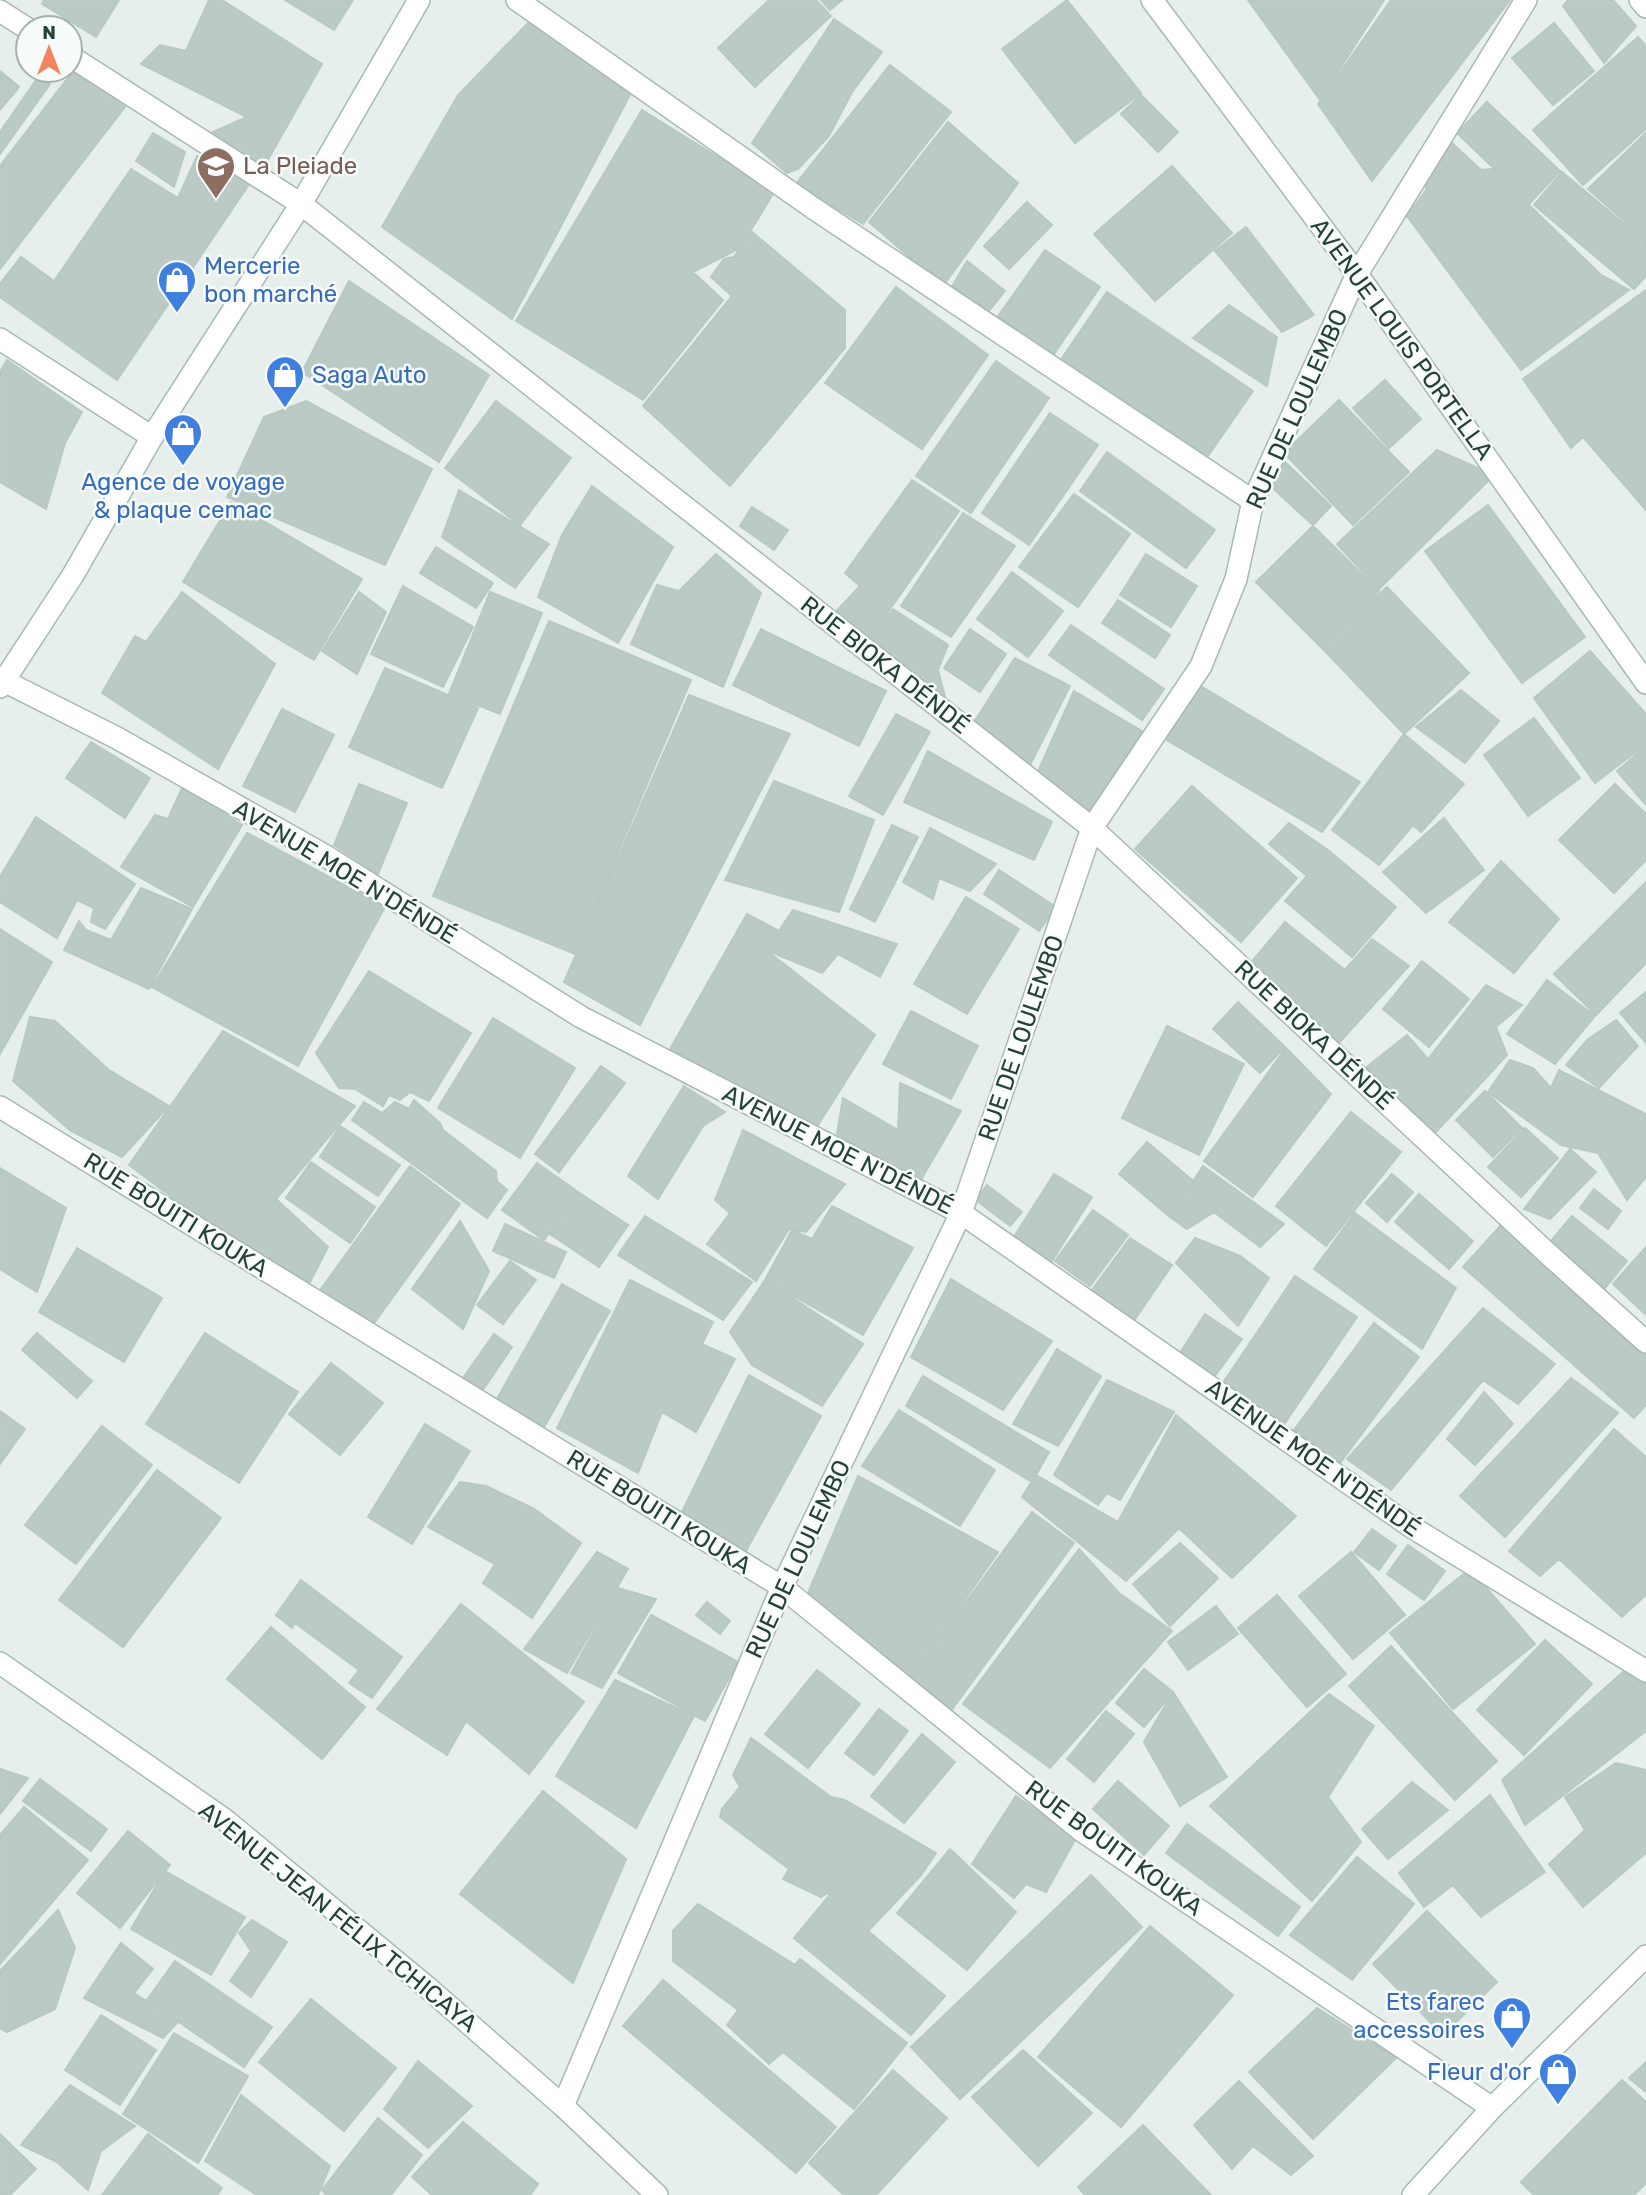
<svg xmlns="http://www.w3.org/2000/svg" width="1646" height="2195" viewBox="0 0 1646 2195" font-family="Rubik,sans-serif">
<style>
.building{fill:#bbcac4;stroke:#b8c9c2;stroke-width:2}
.lines{fill:none;stroke-linecap:round;stroke-linejoin:round}
.street-casing{stroke:#a8b8b2;stroke-width:24}
.secondary-casing{stroke:#a4bbb3;stroke-width:24}
.street{stroke:#fff;stroke-width:21}
.secondary{stroke:#fff;stroke-width:21}
.labels{text-anchor:middle;stroke-width:5;stroke-linejoin:round;paint-order:stroke}
.education-label{font-size:24px;fill:#785e54;stroke:#f7fbf9;text-anchor:start}
.shop-label{font-size:24px;fill:#366cbe;stroke:#f7fbf9;text-anchor:start}
.street-label{font-size:24px;fill:#24423a;stroke:#f7fbf9}
</style>
<rect width="100%" height="100%" fill="#e6efeb"/>
<path class="building" d="M44 0H119L96 37 42 4Z
M209 0H222L322 64 261 172 213 132 247 117 141 64 160 45 186 51Z
M285 0H353L334 30Z
M769 0H816L831 16 755 87 718 48Z
M821 0H842L830 10Z
M1067 0 1141 93 1075 143 1002 49Z
M1248 0H1384L1320 100Z
M1391 0H1510L1372 181 1318 104Z
M1568 0H1613L1636 26 1604 63 1563 6Z
M834 19 882 52 852 92 829 136 798 169 787 173 752 143Z
M528 23 634 87 512 319 382 227 458 95Z
M1554 23 1594 71 1553 105 1512 58Z
M1638 37 1646 46V129L1583 185 1533 130Z
M890 65 951 112 863 224 796 184Z
M75 69 125 107 0 269V166Z
M0 71 19 87 0 110Z
M39 76 50 84 0 154V132Z
M1141 95 1178 132 1158 152 1121 114Z
M1487 102 1560 171 1530 203 1457 133Z
M642 110 774 192 740 248 693 272 723 300 643 400 516 321Z
M948 122 1018 183 943 286 869 222Z
M153 133 185 152 174 187 136 161Z
M1646 133V240L1588 189Z
M1452 143 1481 170 1492 169 1601 275 1629 290 1521 370 1407 216 1427 189 1423 181Z
M197 156 250 183 117 380 0 297V284L21 257 54 281 131 169 178 198Z
M1172 166 1232 233 1155 301 1094 234Z
M1562 172 1646 242V276L1634 289 1534 205Z
M1027 202 1052 225 1009 269 984 246Z
M1246 227 1314 315 1282 332 1215 251Z
M752 232 845 310V348L730 486 643 406 732 296 711 277 724 259 734 257Z
M1045 250 1100 287 1049 361 994 322Z
M967 261 1005 291 984 317 950 290Z
M349 281 489 375 439 462 302 372Z
M896 287 988 355 922 449 825 383Z
M1646 290V510L1583 437 1571 448 1523 379Z
M1107 292 1253 391 1203 463 1058 364Z
M1229 305 1277 337 1267 386 1193 338Z
M7 360 82 412 65 443 46 509 0 482V372Z
M996 361 1049 398 971 513 916 476Z
M1385 380 1421 419 1389 448 1353 408Z
M1339 400 1409 472 1353 525 1284 453Z
M306 401 432 469 385 565 227 497 264 417Z
M496 401 571 458 520 525 445 468Z
M1050 413 1098 445 1029 545 982 513Z
M1437 450 1494 475 1379 589 1337 544Z
M1107 452 1215 530 1186 568 1080 491Z
M1285 462 1331 506 1313 525 1266 482Z
M912 480 959 511 864 646 831 617 860 586 845 573Z
M592 486 673 547 618 643 538 597 562 535Z
M459 490 549 544 515 588 442 537Z
M1074 494 1130 534 1078 607 1019 567Z
M231 502 362 579 314 660 183 582Z
M1488 505 1585 637 1522 683 1425 551Z
M752 507 788 530 774 550 740 526Z
M963 513 1015 546 951 637 901 606Z
M1313 526 1379 591 1322 648 1256 582Z
M436 547 493 583 476 608 420 573Z
M716 554 761 593 723 687 631 644 657 585 679 591Z
M1146 554 1197 586 1171 627 1120 595Z
M1012 572 1063 611 1028 657 977 619Z
M403 586 473 627 443 687 371 654Z
M1387 587 1469 673 1404 734 1322 648Z
M182 592 275 664 218 769 102 693 135 636 146 642Z
M359 592 386 612 357 674 322 651Z
M490 592 542 613 500 714 449 694Z
M1118 600 1170 635 1155 658 1102 623Z
M893 609 948 645 938 670 948 708 864 646Z
M549 621 691 680 575 954 433 896Z
M1071 625 1164 689 1142 720 1049 655Z
M761 629 886 691 859 746 733 685Z
M970 629 1006 654 980 692 944 668Z
M1590 651 1646 714V744L1595 783 1534 698Z
M1015 658 1070 686 1028 769 971 727Z
M385 668 478 708 442 788 349 747Z
M1194 682 1360 782 1322 832 1167 740Z
M1461 690 1499 721 1465 763 1416 727Z
M1074 691 1142 731 1086 816 1036 776Z
M689 695 790 734 640 1025 564 982Z
M282 709 334 735 295 812 243 786Z
M896 714 930 732 883 815 849 796Z
M1534 718 1580 778 1528 816 1484 755Z
M1404 734 1464 784 1421 832 1413 825 1379 865 1332 830Z
M91 742 150 778 125 818 66 778Z
M1646 746V805L1617 771Z
M928 751 1052 822 1034 860 904 802Z
M774 781 874 820 839 912 725 880Z
M359 784 407 803 378 874 334 845Z
M1615 784 1646 814V860L1614 893 1559 840Z
M183 786 242 825 193 907 121 867 155 815 168 819Z
M1192 786 1297 878 1241 942 1135 849Z
M36 817 135 884 105 929 91 922 94 908 77 900 57 938 0 902V877Z
M1444 818 1484 870 1426 913 1383 872Z
M1289 823 1328 850 1396 907 1352 957 1285 901 1307 876 1269 844Z
M892 825 918 837 875 922 850 909Z
M930 828 996 864 970 891 939 878 933 899 903 882Z
M247 833 385 907 298 1066 152 987Z
M1501 861 1559 919 1514 973 1449 922Z
M999 870 1056 907 1039 931 984 894Z
M1646 882V963L1596 1015 1554 974Z
M141 888 192 909 149 989 64 950 79 921 86 930 111 940Z
M966 897 1019 929 967 1014 914 984Z
M793 910 897 944 880 977 838 954 822 973 766 950Z
M747 914 777 930 766 950 875 1035 816 1128 670 1049Z
M1285 922 1345 970 1372 939 1409 966 1336 1046 1249 965Z
M0 929 52 962 0 1054Z
M1422 961 1469 999 1429 1047 1383 1009Z
M369 971 471 1033 429 1101 410 1092 400 1100 389 1095 383 1106 355 1089 339 1088 316 1053Z
M1547 980 1595 1016 1555 1064 1507 1034Z
M1486 985 1522 1005 1496 1027 1507 1055 1435 1133 1364 1069 1407 1035 1428 1059Z
M1646 992V1043L1620 1013Z
M1238 1002 1285 1047 1260 1073 1213 1029Z
M911 1011 978 1046 951 1099 883 1064Z
M30 1017 55 1021 109 1070 169 1106 122 1157 71 1131 13 1081Z
M493 1018 575 1068 520 1158 438 1108Z
M1616 1020 1638 1046 1599 1088 1566 1065 1587 1040Z
M1167 1026 1244 1064 1199 1155 1122 1118Z
M223 1031 355 1106 276 1199 328 1247 310 1282 268 1269 129 1165Z
M1286 1048 1331 1094 1253 1197 1204 1161Z
M1510 1060 1533 1068 1551 1088 1559 1070 1646 1114V1177L1627 1200 1598 1153 1561 1145 1488 1092Z
M601 1066 625 1083 559 1172 535 1154Z
M900 1083 961 1111 919 1183 837 1134 843 1098 898 1130Z
M684 1086 725 1112 703 1126 658 1199 628 1176Z
M1485 1091 1522 1128 1493 1157 1456 1120Z
M414 1100 440 1123 443 1130 496 1171 497 1181 507 1190 487 1218 352 1120 364 1102 382 1113 395 1102 409 1109Z
M1351 1112 1401 1152 1326 1246 1276 1206Z
M340 1126 400 1165 378 1196 320 1157Z
M1525 1128 1558 1158 1521 1197 1488 1167Z
M743 1130 845 1184 806 1232 789 1229 756 1281 707 1244 730 1213 715 1200Z
M1147 1142 1192 1180 1170 1217 1119 1174Z
M1570 1149 1596 1172 1550 1219 1524 1209Z
M311 1162 375 1207 350 1243 286 1198Z
M537 1163 578 1192 544 1240 502 1210Z
M410 1166 460 1204 372 1326 318 1293Z
M1203 1166 1284 1224 1260 1247 1214 1212 1187 1229 1170 1217Z
M0 1168 66 1208 37 1292 0 1269Z
M1054 1174 1092 1197 1050 1264 1012 1240Z
M1392 1174 1413 1192 1387 1222 1366 1203Z
M987 1185 1022 1212 1010 1226 976 1200Z
M1594 1189 1621 1211 1608 1229 1580 1208Z
M578 1192 628 1225 599 1267 550 1234Z
M1419 1194 1473 1241 1449 1269 1395 1222Z
M832 1206 913 1248 863 1335 765 1280 792 1230 812 1239Z
M1093 1210 1128 1235 1090 1286 1055 1261Z
M1355 1213 1456 1288 1422 1349 1314 1269Z
M645 1216 752 1282 723 1320 618 1255Z
M1572 1216 1627 1261 1601 1293 1546 1247Z
M460 1221 489 1271 463 1329 412 1289Z
M1503 1223 1646 1350V1405L1634 1418 1463 1267Z
M505 1224 566 1252 554 1278 493 1251Z
M1130 1238 1172 1265 1131 1325 1089 1294Z
M1195 1238 1240 1256 1269 1278 1238 1326 1176 1263Z
M1646 1247V1315L1613 1284Z
M77 1248 162 1298 124 1362 39 1312Z
M510 1261 536 1280 503 1324 477 1305Z
M1295 1276 1357 1317 1285 1423 1223 1383Z
M951 1279 1052 1341 1003 1410 911 1357Z
M630 1280 713 1322 702 1344 735 1359 696 1432 662 1412 638 1473 557 1428Z
M765 1280 863 1344 822 1406 752 1365 730 1332Z
M562 1284 610 1311 542 1431 494 1404Z
M1483 1308 1555 1364 1518 1404 1483 1380 1391 1490 1347 1459Z
M1205 1314 1242 1339 1214 1377 1180 1353Z
M1374 1323 1419 1357 1340 1463 1294 1430Z
M37 1333 92 1381 77 1398 22 1350Z
M205 1333 298 1392 239 1483 146 1424Z
M494 1334 512 1347 478 1397 459 1384Z
M1057 1349 1101 1376 1058 1446 1013 1424Z
M331 1363 383 1403 340 1455 289 1414Z
M749 1375 821 1416 743 1556 680 1516Z
M923 1376 1049 1452 1032 1482 906 1406Z
M1571 1378 1618 1413 1505 1537 1460 1496Z
M1107 1380 1174 1412 1120 1500 1107 1493 1098 1505 1054 1475Z
M1484 1392 1513 1424 1475 1465 1447 1439Z
M899 1410 995 1470 960 1526 862 1466Z
M0 1411 25 1429 0 1464Z
M1176 1415 1296 1516 1232 1578 1179 1528 1126 1581 1022 1497 1036 1475 1118 1522Z
M425 1424 470 1451 412 1544 368 1517Z
M102 1426 152 1465 76 1564 25 1525Z
M1614 1429 1646 1457V1595L1622 1617 1559 1559 1540 1576 1509 1551Z
M157 1470 221 1518 123 1647 59 1600Z
M858 1476 998 1552 908 1681 805 1600Z
M460 1482 486 1486 533 1508 581 1543 532 1618 483 1583 495 1564 428 1527Z
M1032 1512 1074 1543 950 1712 908 1681Z
M1372 1529 1396 1546 1379 1570 1354 1552Z
M1180 1543 1218 1578 1170 1626 1133 1584Z
M1408 1545 1445 1571 1424 1600 1387 1574Z
M1079 1549 1119 1593 1172 1631 1050 1768 963 1704Z
M597 1552 628 1569 567 1673 524 1649Z
M1351 1552 1405 1615 1353 1659 1299 1596Z
M1470 1569 1535 1644 1453 1709 1390 1633Z
M301 1580 402 1657 372 1698 349 1683 359 1670 295 1623 292 1628 276 1615Z
M618 1588 656 1599 602 1688 571 1673Z
M1277 1595 1346 1674 1307 1707 1238 1628Z
M707 1602 730 1621 720 1634 696 1615Z
M461 1604 584 1702 529 1774 466 1721 447 1755 377 1709Z
M1216 1606 1238 1634 1188 1670 1168 1642Z
M651 1615 738 1662 705 1721 618 1673Z
M271 1627 365 1707 322 1759 227 1679Z
M1545 1640 1592 1684 1524 1755 1477 1710Z
M1391 1646 1497 1761 1455 1800 1349 1686Z
M1632 1664 1646 1681V1731L1525 1825 1502 1780Z
M1144 1669 1173 1692 1144 1727 1116 1703Z
M817 1670 860 1704 808 1768 765 1734Z
M615 1680 694 1716 636 1828 556 1776Z
M1173 1692 1227 1777 1180 1806 1144 1742Z
M1329 1694 1374 1726 1328 1797 1361 1842 1312 1901 1210 1806Z
M879 1709 908 1731 874 1775 845 1753Z
M1106 1711 1134 1734 1094 1782 1067 1759Z
M922 1734 955 1762 904 1823 871 1796Z
M751 1738 831 1797 845 1800 936 1853 921 1875 869 1930 827 1893 821 1897 783 1879 789 1869 720 1817 722 1809 740 1787 733 1775Z
M1616 1763 1646 1770V1853L1583 1907 1549 1864 1585 1830 1565 1797Z
M0 1769 28 1778 0 1814Z
M40 1779 107 1829 91 1851 23 1801Z
M1118 1781 1169 1826 1144 1855 1093 1809Z
M1412 1782 1448 1810 1388 1859 1362 1829Z
M543 1791 626 1859 573 1983 460 1894Z
M1490 1795 1545 1872 1481 1917 1453 1885 1424 1907 1399 1873Z
M1016 1796 1076 1838 1046 1892 1026 1884 1014 1898 972 1864Z
M24 1807 88 1860 0 1964V1835Z
M1187 1824 1300 1907 1278 1936 1166 1853Z
M128 1831 170 1865 120 1928 77 1893Z
M950 1849 1016 1912 967 1970 897 1913Z
M1357 1857 1414 1904 1352 1980 1290 1935Z
M165 1871 245 1917 211 1975 131 1929Z
M1091 1875 1142 1927 960 2099 911 2047Z
M828 1897 945 1996 911 2035 794 1938Z
M698 1904 795 1965 800 1959 907 2043 854 2109 783 2052 769 2064 727 2025 738 2010 673 1961V1931Z
M58 1910 75 1948 55 2009 7 2032 0 2028V1971Z
M1427 1911 1497 1982 1443 2035 1373 1964Z
M252 1920 287 1942 251 1997 230 1981 251 1951 239 1933Z
M1150 1926 1233 1995 1121 2127 1038 2057Z
M121 1943 153 1969 134 1993 178 2022 163 2038 84 1998Z
M175 1961 272 2027 244 2067 147 2000Z
M663 1980 836 2127 796 2173 623 2026Z
M311 1999 396 2068 344 2131 259 2062Z
M1317 2008 1396 2058 1313 2139 1249 2072Z
M101 2015 156 2050 120 2105 65 2070Z
M174 2033 248 2076 198 2163 123 2114Z
M1023 2050 1092 2113 1038 2166 972 2097Z
M418 2061 472 2106 428 2148 384 2109Z
M1646 2062V2092L1629 2078Z
M893 2070 947 2118 876 2195H844L809 2163Z
M1622 2080 1646 2102V2183L1634 2195H1534L1521 2182Z
M1239 2081 1313 2156 1291 2175 1253 2146 1232 2169 1194 2125Z
M70 2085 135 2126 101 2151 88 2190 57 2162 21 2145Z
M241 2095 330 2166 318 2195H257L205 2161Z
M378 2118 422 2155 391 2195H326L322 2190Z
M463 2122 538 2184 530 2195H432L412 2177Z
M1143 2125 1211 2195H1085L1078 2187Z
M0 2134 36 2169 10 2195H0Z
M148 2134 222 2188 217 2195H102Z"/>
<g class="lines">
<defs>
<path id="street" d="M517 0 813 208 1253 501
M1152 0 1357 274 1646 683
M1640 0 1646 7
M0 11 28 29
M70 56 301 204 1092 828 1546 1252 1646 1342
M0 339 152 437
M0 679 117 738 324 855 581 1017 961 1213 1410 1526 1646 1671
M0 1107 782 1587 1082 1831 1492 2108
M563 2106 782 1587 961 1213 1092 828 1201 666 1236 579 1253 501 1357 274 1526 0"/>
<path id="secondary" d="M0 687 73 575 152 437 301 204 419 0
M0 1663 224 1819 427 1987 563 2106 657 2195
M1413 2195 1492 2108 1646 1956"/>
</defs>
<use href="#street" class="street-casing"/>
<use href="#secondary" class="secondary-casing"/>
<use href="#street" class="street"/>
<use href="#secondary" class="secondary"/>
</g>
<defs>
<symbol id="school-pin" viewBox="-11 -11 22 30"><path d="M0 17L-7.5 6A9.5 9.5 0 1 1 7.5 6Z" fill="#8d6e63" stroke="#f7fbf9"/><path d="M0-5L7-2L0 1L-7-2ZM-4 1L0 2.5L4 1V4Q0 6-4 4Z" fill="#fff"/></symbol>
<symbol id="shop-pin" viewBox="-11 -11 22 30"><path d="M0 17L-7.5 6A9.5 9.5 0 1 1 7.5 6Z" fill="#3f7fe0" stroke="#f7fbf9"/><path d="M-5-2.5h2.3a2.7 3.5 0 0 1 5.4 0H5L5.5 6h-11ZM-1.5-2.5h3a1.5 2.3 0 0 0-3 0Z" fill="#fff"/></symbol>
</defs>
<g fill-rule="evenodd">
<use href="#school-pin" x="194" y="144" width="44" height="60"/>
<use href="#shop-pin" x="155" y="258" width="44" height="60"/>
<use href="#shop-pin" x="263" y="353" width="44" height="60"/>
<use href="#shop-pin" x="161" y="411" width="44" height="60"/>
<use href="#shop-pin" x="1490" y="1994" width="44" height="60"/>
<use href="#shop-pin" x="1536" y="2050" width="44" height="60"/>
</g>
<g class="labels">
<g class="education-label">
<text x="243" y="174">La Pleiade</text>
</g>
<g class="shop-label">
<text x="204" y="274">Mercerie<tspan x="204" dy="28">bon marché</tspan></text>
<text x="312" y="383">Saga Auto</text>
<text x="183" y="490" text-anchor="middle">Agence de voyage<tspan x="183" dy="28">&amp; plaque cemac</tspan></text>
<text x="1485" y="2010" text-anchor="end">Ets farec<tspan x="1485" dy="28">accessoires</tspan></text>
<text x="1531" y="2080" text-anchor="end">Fleur d'or</text>
</g>
<g class="street-label">
<text transform="translate(1402 339) rotate(54)" y="8">AVENUE LOUIS PORTELLA</text>
<text transform="translate(1297 409) rotate(-66)" y="8">RUE DE LOULEMBO</text>
<text transform="translate(885 665) rotate(38)" y="8">RUE BIOKA DÉNDÉ</text>
<text transform="translate(345 872) rotate(31)" y="8">AVENUE MOE N'DÉNDÉ</text>
<text transform="translate(1314 1035) rotate(43)" y="8">RUE BIOKA DÉNDÉ</text>
<text transform="translate(1021 1038) rotate(-71)" y="8">RUE DE LOULEMBO</text>
<text transform="translate(838 1150) rotate(27)" y="8">AVENUE MOE N'DÉNDÉ</text>
<text transform="translate(176 1215) rotate(32)" y="8">RUE BOUITI KOUKA</text>
<text transform="translate(1313 1458) rotate(35)" y="8">AVENUE MOE N'DÉNDÉ</text>
<text transform="translate(659 1512) rotate(32)" y="8">RUE BOUITI KOUKA</text>
<text transform="translate(798 1559) rotate(-65)" y="8">RUE DE LOULEMBO</text>
<text transform="translate(1114 1848) rotate(36)" y="8">RUE BOUITI KOUKA</text>
<text transform="translate(338 1917) rotate(39)" y="8">AVENUE JEAN FÉLIX TCHICAYA</text>
</g>
</g>
<g transform="translate(49 49)"><circle r="33" fill="#f7fbf9" stroke="#a3b1ad" stroke-width="2"/>
<path d="M0-5L12 26L0 18L-12 26Z" fill="#f4845f"/>
<text y="-10" font-size="19" font-weight="bold" text-anchor="middle" fill="#24423a">N</text>
</g>
</svg>
